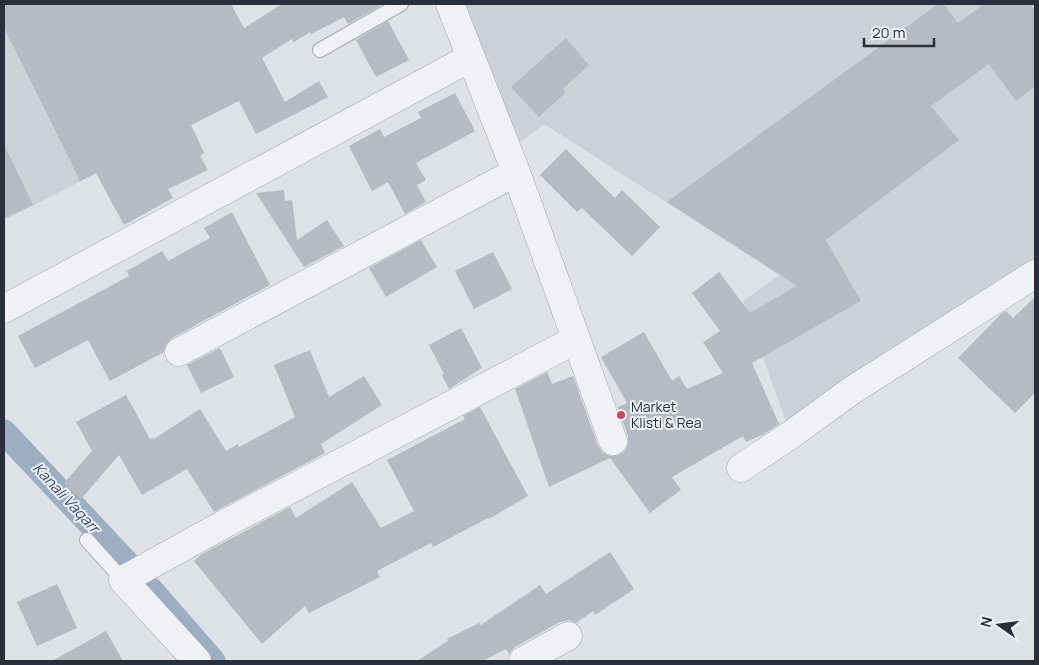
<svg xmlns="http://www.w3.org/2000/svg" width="1039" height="665" viewBox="0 0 1039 665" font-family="Manrope,sans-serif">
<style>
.built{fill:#ccd0d7}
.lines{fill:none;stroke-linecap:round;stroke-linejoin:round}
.canal{stroke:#9caec2;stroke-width:25}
.building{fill:#b6bac2}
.lane-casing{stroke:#a4a8af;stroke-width:16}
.street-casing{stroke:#a4a8af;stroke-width:29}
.lane{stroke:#f0f1f4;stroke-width:14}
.street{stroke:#f0f1f4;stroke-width:28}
.poi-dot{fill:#be4f5e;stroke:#edeff4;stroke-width:2}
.labels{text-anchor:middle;stroke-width:4;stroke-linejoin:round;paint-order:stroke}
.poi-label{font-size:14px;fill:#292f3b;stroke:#edeff4;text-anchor:start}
.water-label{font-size:15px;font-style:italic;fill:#384d6a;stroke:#edeff4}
</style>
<rect width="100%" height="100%" fill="#dee1e6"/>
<path class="built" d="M4 4H183L233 104 4 220Z
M450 4H1035V258L786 422 743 301 780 275 544 124 507 152Z"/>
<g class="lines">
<path class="canal" d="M4 432 128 564
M151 590 213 661"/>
</g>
<path class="building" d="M4 4H231L244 28 282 4H378L380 6 348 24 344 17 311 34 310 32 294 42 292 39 262 58 285 102 319 81 328 97 256 134 239 101 191 125 204 153 200 156 208 170 168 189 173 198 124 225 96 173 80 181 4 27Z
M938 4H943L958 23 984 4H1030L1035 10V86L1016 101 989 64 931 106 959 140 826 240 861 301 752 363 779 424 764 434 746 442 743 436 672 477 681 490 650 513 610 458 549 487 515 389 547 372 552 384 573 376 598 446 603 453 611 456 619 455 625 451 628 444V436L618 407 627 403 601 357 644 332 672 381 679 376 687 389 723 373 703 342 720 331 692 293 719 272 750 313 797 286 667 202Z
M388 21 409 60 376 77 356 40Z
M566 38 589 65 563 89 566 92 539 117 511 87Z
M455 93 475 131 416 163 426 180 417 185 426 202 405 214 388 182 372 191 349 146 380 129 384 137 421 118 418 112Z
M4 144 33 205 4 218Z
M566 149 615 198 622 190 660 227 632 256 582 208 577 212 540 175Z
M284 190 285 201 292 200 297 240 327 220 344 246 304 267 256 193Z
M232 212 270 285 172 338 166 344 164 352 110 381 88 340 35 368 18 336 129 276 127 271 162 251 168 261 210 238 204 228Z
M421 240 437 267 386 297 369 268Z
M493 252 512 289 474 309 455 271Z
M1035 297V393L1015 413 958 358 1002 313 1006 311 1013 318Z
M461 328 482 368 449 389 442 375 444 374 429 345Z
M220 348 234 377 201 393 187 365Z
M310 350 329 397 364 376 382 405 321 444 325 453 214 512 187 469 142 495 119 455 81 499 64 483 92 451 76 422 126 395 150 439 153 438 154 439 200 409 226 451 238 444 239 447 295 417 274 365Z
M480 407 528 496 489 519 488 518 433 547 431 543 377 571 380 577 309 613 305 606 262 644 194 561 202 554 290 507 296 518 352 482 381 528 414 511 387 460 465 419 463 416Z
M610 552 634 589 595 615 593 611 576 623 569 620 560 622 515 647 509 654 506 649 483 661H417L448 641 447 639 479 623 481 625 540 585 546 594Z
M57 584 77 628 37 646 17 602Z
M106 631 123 661H52Z"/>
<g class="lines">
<defs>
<path id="lane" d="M320 50 401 4
M87 540 123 580"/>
<path id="street" d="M450 4 516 172 613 441
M4 309 470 58
M179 352 516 172
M741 468 792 434 851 391 1035 274
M197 661 123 580 226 523 575 340
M523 661 568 636"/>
</defs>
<use href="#lane" class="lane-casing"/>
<use href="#street" class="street-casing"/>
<use href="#lane" class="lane"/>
<use href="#street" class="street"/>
</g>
<circle class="poi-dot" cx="621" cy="415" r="5"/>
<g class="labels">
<g class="poi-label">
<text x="631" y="412">Market<tspan x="631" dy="16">Klisti &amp; Rea</tspan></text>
</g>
<g class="water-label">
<text transform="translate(66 498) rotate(47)" y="5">Kanali Vaqarr</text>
</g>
</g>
<rect width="1039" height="665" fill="none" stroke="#292f3b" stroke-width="10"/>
<g transform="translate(999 625) rotate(284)" stroke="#edeff4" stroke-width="4" paint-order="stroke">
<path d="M0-4L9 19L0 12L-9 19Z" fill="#292f3b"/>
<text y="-8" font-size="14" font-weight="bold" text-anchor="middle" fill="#292f3b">N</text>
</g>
<path d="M864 38v8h70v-8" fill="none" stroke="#292f3b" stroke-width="2.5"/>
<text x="872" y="38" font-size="15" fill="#292f3b" stroke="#edeff4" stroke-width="4" paint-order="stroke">20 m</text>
</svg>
